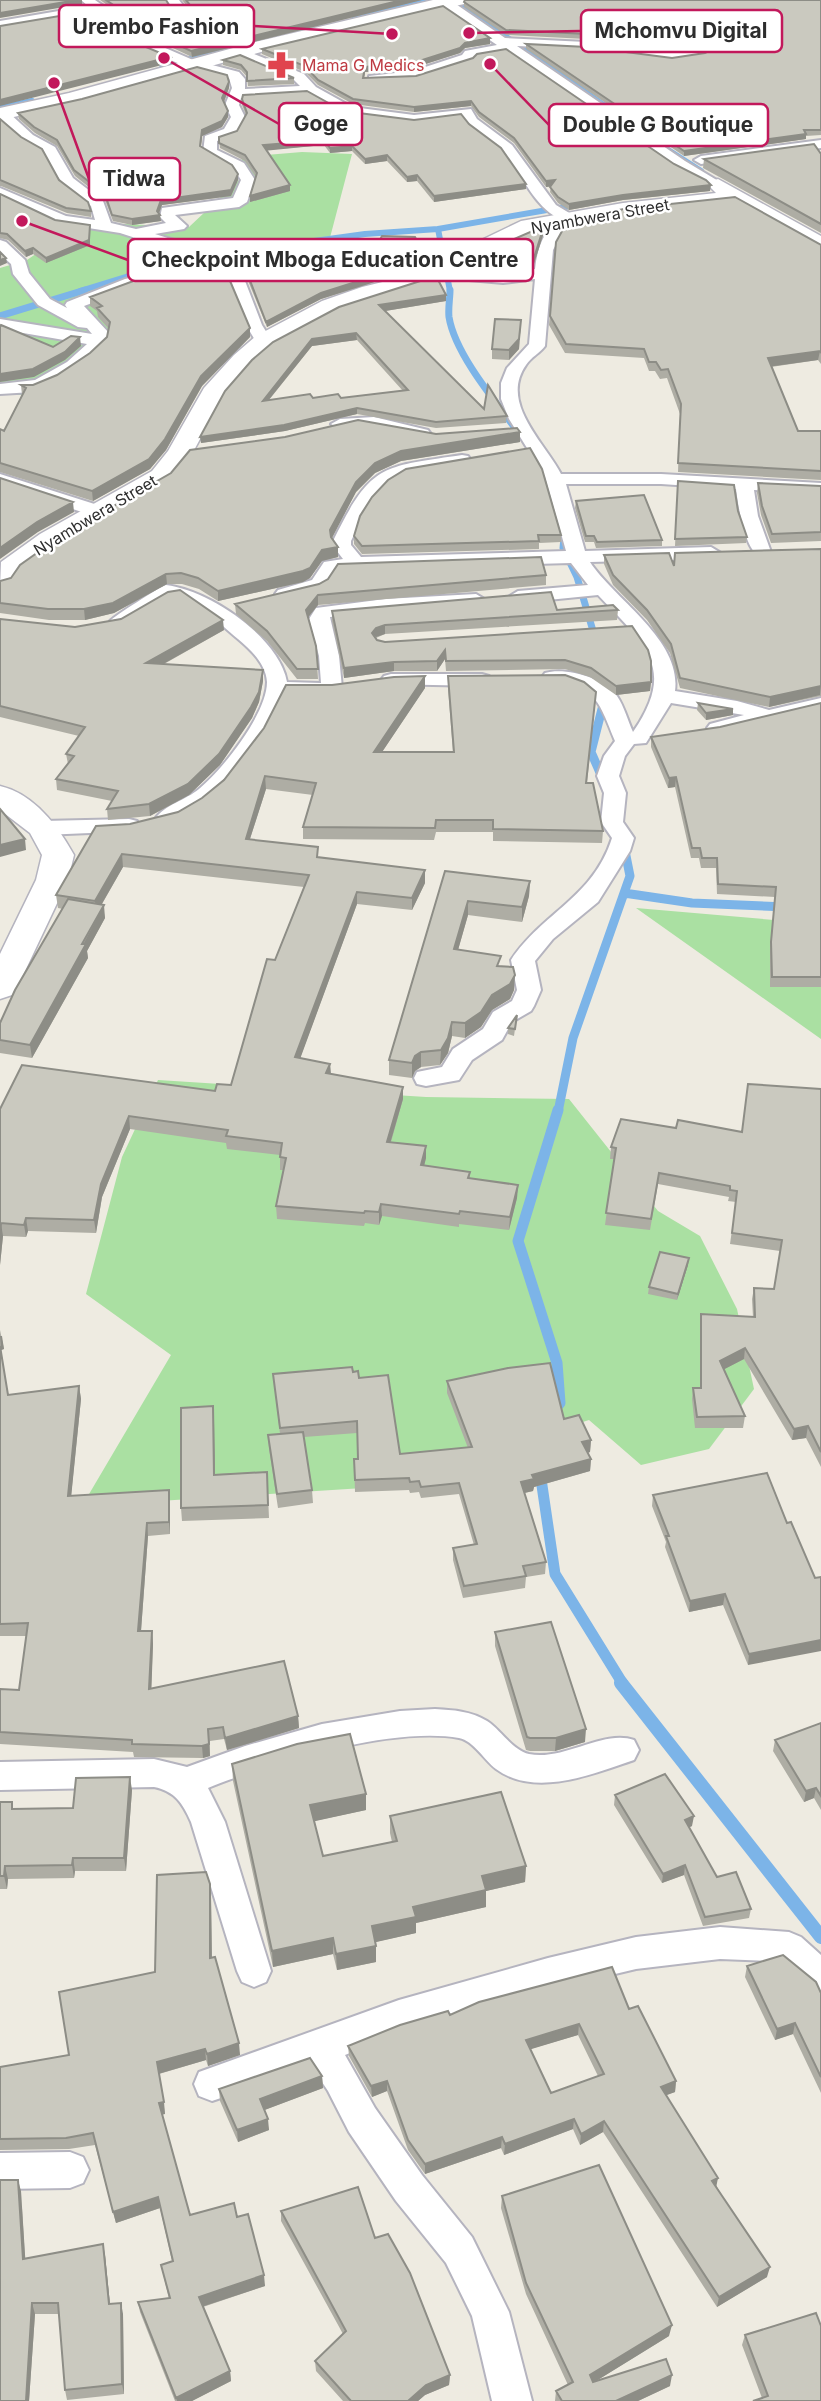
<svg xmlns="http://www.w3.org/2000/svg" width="821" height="2401" viewBox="0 0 821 2401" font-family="Inter,sans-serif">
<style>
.green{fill:#aae0a2}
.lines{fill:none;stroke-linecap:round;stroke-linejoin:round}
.stream-far4{stroke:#7cb4e8;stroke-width:6}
.stream-far3{stroke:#7cb4e8;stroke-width:7}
.stream-far2{stroke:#7cb4e8;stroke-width:9}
.stream-far1{stroke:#7cb4e8;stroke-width:11}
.stream{stroke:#7cb4e8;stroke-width:14}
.street-casing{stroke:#b5b4bf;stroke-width:4}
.secondary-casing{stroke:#b5b4bf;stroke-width:3}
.street{fill:#fff;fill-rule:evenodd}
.secondary{fill:#fff;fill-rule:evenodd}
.wall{fill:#aeada4;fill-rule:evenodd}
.shaded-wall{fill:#8d8d86}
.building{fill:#cac9bf;stroke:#8d8d86;stroke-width:2;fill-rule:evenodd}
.labels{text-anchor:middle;stroke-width:5;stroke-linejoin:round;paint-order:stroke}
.far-health-label{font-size:16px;fill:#be3a42;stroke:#fff;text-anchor:start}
.far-street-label{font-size:16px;fill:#2d2d2d;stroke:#fff}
.leader{fill:none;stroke:#c2185b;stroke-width:2.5}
.callout-dot{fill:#c2185b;stroke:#fff;stroke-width:2.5}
.callout{fill:#fff;stroke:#c2185b;stroke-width:2.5}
.callout-label{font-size:21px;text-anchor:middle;font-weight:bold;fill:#2d2d2d}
</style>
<rect width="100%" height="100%" fill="#eeebe1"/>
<path class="green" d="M302 152 352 154 322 268 141 285 148 321 241 347 197 371 139 352 21 395 0 394V268L27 260 82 222 189 227 239 180 242 157Z
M636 908 821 924V1039Z
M158 1080 426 1097 569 1099 658 1211 700 1236 737 1309 754 1389 709 1449 641 1465 589 1420 379 1487 82 1506 171 1355 86 1294 122 1157Z"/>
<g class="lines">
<path class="stream-far4" d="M459 4 652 139
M354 16 431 0
M162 68 230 45
M0 108 32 101
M665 148 701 171
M438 229 450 291
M80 291 184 259 365 234 438 229 576 205"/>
<path class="stream-far3" d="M450 290C450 298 448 308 449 317 455 355 499 406 522 437
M0 316 85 290
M565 527 563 548 577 577 596 641"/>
<path class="stream-far2" d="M605 697 591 752 605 784
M624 893 692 903 787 907
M558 1112 573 1038 630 876 624 846"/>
<path class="stream-far1" d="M552 1411 560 1403 557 1363 518 1241 558 1110
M540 1472 555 1574 623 1684"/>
<path class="stream" d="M621 1683 821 1937"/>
<defs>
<path id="street" d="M81 0H95L128 23 176 15 164 0H179L192 17 190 20 134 30 140 37 193 60 239 72 245 79V89L300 86 294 80 234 55 232 52 239 48 304 74 316 87 352 107 414 115 471 109 477 119 512 145 556 205 576 217 563 231 553 250 545 346C540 353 531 357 526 365 499 403 545 443 561 474H661L821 483V493L754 490 758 516 771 552 762 558C745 553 738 505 736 489L661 484H566L585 551 711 547 721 553 711 559 590 562C615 600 682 640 675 691L737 701 769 710 821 698V710L717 734 710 732 707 728 710 724 744 715 671 703 646 743 634 744 625 756 619 776 626 793 623 822 634 838 630 851 598 902 553 939 535 961 541 990 534 1006 531 1011 512 1022 502 1040 472 1060 459 1080 426 1086 417 1084 414 1078 417 1072 442 1067 453 1049 483 1029 493 1012 512 1001 517 990 511 960C543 912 593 898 612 838L601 822 604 793 597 776 604 756 615 741C594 689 598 695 545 681L542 677 545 673C566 667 604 678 617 696 624 706 628 721 633 732 678 667 644 644 598 595L518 603 508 597 518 591 588 585 571 563 356 569 337 571 326 588 285 600 275 594 278 590 312 580 324 562 343 559 333 546V541C371 464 380 467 462 455L468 456 471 460 468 464C393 483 390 462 351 541V545L361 557 566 551 545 477 509 419 501 399V383L507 368 529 344 535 279 503 283 435 277 427 272 435 267 503 273 535 269C537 249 543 233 558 218 532 204 522 173 503 152 490 139 471 133 462 117L414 123 343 114 308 94 241 98 239 105 245 117 235 135 217 141V150L244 163 255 180 247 202 239 207 175 215 187 226 184 229 155 234 231 258 291 257 363 262 421 278 423 281 421 284 415 286 362 272 291 267 240 268 262 325 272 341 264 346 258 345 246 325 224 268 155 280 84 306 109 333 106 345 89 361 57 383 33 392 0 394V384L35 380 67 362 87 344 0 329V319L92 334 87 328 78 327 38 305 13 274 11 264 0 254V240L6 242 25 260 29 273 50 299 67 308 65 305 67 302 125 279 207 261 120 233 57 223 0 198V188L66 216 95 220 91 206 62 184 44 153 23 141 0 120V110L7 111 33 135 55 147 73 178 103 201 111 223 136 229 166 223 160 217 162 208 233 198 241 180 234 169 203 152 205 136 224 129 231 117 225 105 232 88 229 78 187 67 130 43 121 30 96 12 0 29V21L88 6Z
M442 0H450L505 38 586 42 671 53 688 52 709 42H719V48C679 73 630 55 587 50 564 48 540 47 517 46L685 161 725 185 723 188C701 194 535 71 506 51L475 57 472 61 415 79 369 82V76L413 71 462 55 465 51 497 45 440 6 439 3Z
M821 140V148L701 164 694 160 701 156Z
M374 417 428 430 431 434 422 439 374 427 340 429 331 424 340 419Z
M0 474 107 508 109 512 100 518 0 485Z
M166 585C209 590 279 637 287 682L321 683 319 656 309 619 316 608 385 599 476 594 486 600 476 606 330 617 339 656 342 688 339 692 285 694C266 745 222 812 166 826L158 824 155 819C164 805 186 800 199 789 222 770 267 714 267 682 266 664 251 650 238 639 219 623 196 600 170 597 155 609 134 630 113 625L110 621C113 617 161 586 166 585Z
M391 674H482L489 676 492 680 489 684 482 686 384 684 381 680 384 676Z
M129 819 137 821 140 826 137 831 43 835 35 833 32 828 35 823 43 821Z
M435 1709C453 1710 471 1711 487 1721 501 1730 512 1750 529 1754 564 1761 604 1729 634 1740L639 1750 634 1760C593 1774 535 1798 496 1769 484 1760 474 1741 459 1738 394 1726 269 1763 208 1788L225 1822 271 1971 266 1982 254 1987 242 1982 237 1971 191 1822C183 1804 175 1791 154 1787L0 1790V1762L154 1759 187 1767 245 1746 322 1724 400 1711Z
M720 1927 789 1932 801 1937 821 1955V1994C803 1987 791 1964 773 1961L720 1959 636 1969 548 1990 399 2033 345 2055 375 2108 422 2175 472 2237 509 2312 532 2401H492L472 2316 446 2263 396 2201 349 2132 328 2091 312 2067 212 2101 199 2096 194 2084 199 2072 399 2000 548 1958 636 1937Z
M70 2152 83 2157 89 2170 83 2183 70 2188 0 2189V2153Z"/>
<path id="secondary" d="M433 0H467L464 4 297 42 82 102 0 120V108L69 93 255 42Z
M718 179 821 236V252L735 203 623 215 535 231 423 286 378 297 338 311 272 346 250 365 223 396 192 454 170 481 58 546 19 574 10 587 0 589 1 562 40 534 152 471 168 451 204 388 234 355 256 336 322 301 362 287 407 276 521 221 623 203 716 193 708 185 711 181Z
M0 786C34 794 58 826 74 855L68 880 17 988 12 995 0 999V954L36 880 42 855 30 833 0 810Z"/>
</defs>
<use href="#street" class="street-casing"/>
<use href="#secondary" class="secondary-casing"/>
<use href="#street" class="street"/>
<use href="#secondary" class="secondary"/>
</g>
<path class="wall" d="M100 0H166L171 13 129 20Z
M182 0H422L192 57 139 32V27L192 16 193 14Z
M821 0V135L806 136V139L684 156 526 49V44L672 58 705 53 721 45V42L719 39 708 40 687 49 671 50 586 39 506 35 464 7V2Z
M490 44 465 48 460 53 413 68 365 72 364 78 416 76 710 191 623 200 569 210 558 203 550 192 551 186 546 187 514 143 479 117 471 106 414 112 353 104 318 85 305 72 262 54V49Z
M223 60 294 78V84L248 86 247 77 241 70 223 65Z
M229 88 224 102 228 111V117L222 127 202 136 201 147 238 180 231 196 162 205 159 213 161 221 132 225 113 221 105 200 75 176 57 146 35 133 19 119 18 113Z
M242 99 343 111 526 189 434 202 417 181 407 182 387 161 365 164 352 151 330 153 324 145 266 150 290 185V191L250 202V196L256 177 245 161 220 148 219 137 237 131 246 115 242 105Z
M0 119 91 211V217L67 213 1 186H0Z
M821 154V233L703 168 704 159Z
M0 194 55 220 90 231V245L46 263 33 254 26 257 8 240 0 238Z
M544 226V232L533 267 517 269V263L520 257 506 256V250Z
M556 242 821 245V364L818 360 771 367 798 431H821V480L678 472 680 414 667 378 660 379 655 371H649L644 358 565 353 549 325Z
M371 256 426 258V264L409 272 371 262Z
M244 265 274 267 321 278 381 274V280L321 299 267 327 244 271Z
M446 295V301L385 311 484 409 507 416 506 423 436 428 357 414 285 431 201 443 339 307ZM357 340 403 391 341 398 269 400 312 346Z
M90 297 250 337 202 386 166 450 150 469 93 501 0 472V429L4 431 22 395 21 385H33L57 375 90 353 107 337 109 329 98 317 97 311 90 306Z
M521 320 519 349 509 360 492 359V349Z
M520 432V442L401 461 375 473 356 492 331 538 338 557 322 561 310 578 303 582 218 601 199 589 182 584H167L114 613 85 620H49L0 613V581L436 434Z
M678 481 747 537 746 543 675 546Z
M758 483 821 486V541L771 543 761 515 757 493Z
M576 501 662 540V546L596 548 594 542H585L575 508Z
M561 535V542L539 543V549L362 554 354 544V536Z
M821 549V696L769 707 680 688 670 653 647 620 613 585 604 564V555L674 565Z
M541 557 546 575V585L318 605 308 617 316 646 318 679H297L267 641 236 614 235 604Z
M618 610 617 620 385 634 376 638 377 640 385 642 632 626 651 682 650 691 616 695 590 677 565 669 446 671 445 659 437 671H394L344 678 332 621V611Z
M0 619 75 627 224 630 164 664 263 670V681L259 702 252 718 220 765 189 795 150 816 108 820 107 809 112 801 57 790 56 779 68 764 66 754 79 736 0 717Z
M425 676V688L382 752H453L448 688V676L595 704 587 783 603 831 602 843 493 841V832H436L434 840 303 839V827L313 795 266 789 250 839 318 857 425 870V883L412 910 357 904 300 1058 330 1064 331 1074 403 1087V1099L391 1142 426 1146V1158L424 1166 470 1172V1179L518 1185 517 1198 509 1230 459 1224V1227L382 1216 379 1225 365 1223 364 1226 277 1219 276 1206 284 1170H280V1155L227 1149 226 1143 130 1129 102 1197 96 1233 28 1231 26 1237 3 1236 0 1265V1109L215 1091 231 1085 275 960 304 887 123 867 102 904 105 918 87 951 88 958 32 1058 0 1053V1023L63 909 58 908 56 895 130 824 178 812 202 798 332 685Z
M698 703 733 715 706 720 697 710Z
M821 703V987H770V952L775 897 717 894 716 868H701L699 858H691L675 787 668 788 651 747V737L720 727Z
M445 871 530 881 529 896 522 922 468 915 458 950 500 966 514 990 510 999 492 1010 481 1027 465 1038 452 1036 448 1053 440 1065 421 1067 415 1071 412 1078 389 1075V1060Z
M517 1015 514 1036 508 1034V1028Z
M821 1089V1467L806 1438 792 1440 744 1359 724 1369 745 1416 743 1428H695L692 1399 693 1388H700V1325L701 1314 753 1317 752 1299 754 1288 774 1289 780 1251 730 1244 736 1202 728 1201 729 1197 658 1184 650 1230 605 1225 614 1159H610L611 1147 676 1128 742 1132Z
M688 1265 677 1300 648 1294 649 1287Z
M0 1330 4 1349 1 1350 8 1395 79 1386 81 1399 71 1496 170 1503V1534L148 1536 141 1631H152L153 1644 151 1688 298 1716 299 1728 227 1750 224 1739 210 1741V1756L203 1758 134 1757 133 1752 0 1744V1689L19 1690 27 1636H0Z
M353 1372 359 1378 400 1454 468 1448 447 1393V1381L564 1419 591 1440 590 1452 588 1453 591 1459 590 1471 534 1487 533 1491 524 1493 546 1562 545 1574 526 1577 525 1588 463 1598 453 1560V1548L474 1545 459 1494 421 1498 419 1492 410 1493 409 1490 355 1492 354 1459H358L357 1433 304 1437 312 1490 313 1503 278 1508 269 1449 268 1435 280 1434 273 1374Z
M213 1406 215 1474 267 1472 269 1518 182 1521 181 1508Z
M653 1495 787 1523 815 1578 748 1665 723 1605 689 1612 665 1547 666 1542 652 1506Z
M495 1632 585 1742 555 1751H530L526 1750 495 1646Z
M821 1723V1810L814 1798 804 1802 773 1751 775 1740Z
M232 1764 366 1794V1810L314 1821 323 1856 392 1842 390 1833V1816L526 1866 525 1882 486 1891V1907L416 1923V1933L375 1942 376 1962 337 1970 333 1954 273 1967 233 1781Z
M132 1790 126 1871H75L74 1878 8 1879 7 1889H0V1802L14 1809 73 1808Z
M615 1795 692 1826 689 1827 717 1877 751 1909 749 1918 703 1926 684 1875 662 1883 614 1805Z
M211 1896 212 1958 240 2055 208 2066 206 2060 159 2074 165 2114H162L190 2215 237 2217 265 2286 203 2307 230 2371 231 2381 192 2401H175L140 2312 138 2302 169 2299 161 2265 172 2261 160 2208 116 2223 95 2145 69 2149 0 2150V2067L69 2055 155 1972Z
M747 1966 821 1993V2093L793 2034 775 2040 745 1977Z
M629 2009 676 2081 675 2092 666 2095 767 2277 717 2307 603 2132 580 2145 573 2129 504 2155 501 2148 425 2174 408 2150 387 2091 372 2097 349 2056 348 2046 450 2015ZM578 2035 598 2076 551 2093 530 2049Z
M322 2076 323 2088 264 2110 269 2130 238 2142 220 2101 219 2089Z
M21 2191 25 2259 105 2255 110 2304 123 2314 124 2394 67 2400 65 2390 59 2314H35L29 2401Z
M502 2196 669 2336 596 2381 670 2386 638 2401H555L556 2391 568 2385 526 2294 501 2208Z
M281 2211 375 2238 450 2375 449 2385 425 2395 418 2401H343L316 2371 315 2361 343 2334 281 2221Z
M745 2335 821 2401 762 2398 742 2345Z"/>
<path class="shaded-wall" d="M77 0H82V4L0 18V13Z
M402 0H422L192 57 191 51Z
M171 8V13L129 20 128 15Z
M708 34V40L687 49 688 44Z
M490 38V44L465 48 460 53 413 68 365 72 363 83 365 67 465 43Z
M170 57V63L0 106V100Z
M229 82V88L223 104 222 98Z
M471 101V106L414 112V107Z
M228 111V117L222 127 202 136 200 152 202 130Z
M806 134V139L684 156V151Z
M324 140V145L263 151V145Z
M352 146V151L330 153V148Z
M387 155V161L365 164V159Z
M238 174V180L231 196 162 205 158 216 160 215 161 221 132 225V219L157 211 161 200Z
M417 175V181L407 182V177Z
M555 180V186L546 187V181Z
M526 184V189L434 202V196Z
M290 185V191L250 202V196Z
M711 185 710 191 623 200 569 210V204L623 195Z
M90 225V245L46 263V258Z
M544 226V232L533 267 517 269V263Z
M33 248V254L26 257 25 251Z
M6 258 7 263 0 266V260Z
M426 258V264L409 272V266Z
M381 274V280L321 299 267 327 266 322 321 293Z
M446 295V301L379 312V305Z
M521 320 519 349 509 360V350Z
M250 328V337L202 386 166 450 150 469 93 501 92 491 201 376Z
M356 333 357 340 312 346 263 407V401L312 339Z
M80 337 81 346 65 360 34 377 0 382V374Z
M820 351 818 360 767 367 768 358Z
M357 408V414L285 431 201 443 200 437Z
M520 432V442L401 461 375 473 356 492 331 540 330 530 356 482 375 463 401 451Z
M73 502 74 512 38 532 0 559V548L37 522Z
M338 547V557L322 561 310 578 303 582 218 601V591L322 550Z
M166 574 167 584 114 613 85 620 84 609Z
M318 595V605L306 620V610Z
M223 620 224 630 147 673 146 663Z
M385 625V634L376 637 372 633 376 628Z
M445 650V659L437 671V661Z
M394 662V671L344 678V668Z
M263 670V681L259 702 252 718 220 765 189 795 150 816 149 804Z
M425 676V688L374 764V752Z
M651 682 650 691 616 695V686Z
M821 686 820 695 769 707 770 697Z
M733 709V715L706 720V713Z
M265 776 266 789 246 851V839Z
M676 777 675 787 668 788 669 778Z
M25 839 26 850 0 857V845Z
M122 854 123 867 96 914 95 901Z
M425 870V883L412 910V898Z
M530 881 529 896 522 922V907Z
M357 892V904L296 1070 295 1057Z
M468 901V915L454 964V949Z
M104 905 105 918 87 951 88 958 32 1058 30 1045Z
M515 975 514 990 510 999 492 1010 481 1027 465 1038V1023L492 995Z
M452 1022V1036L448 1053 440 1065 441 1050Z
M421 1052V1067L415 1071 412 1078V1063L415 1056Z
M330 1064 331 1077 326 1073Z
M403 1087V1099L387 1154V1142Z
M129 1116 130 1129 102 1197 96 1233 94 1220 101 1184Z
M426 1146V1158L421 1178V1165Z
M518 1185 517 1198 509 1230 510 1217Z
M381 1204 382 1216 379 1225V1212Z
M26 1218 28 1231 26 1237 24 1225Z
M1 1223 3 1236 0 1265V1232Z
M689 1258 688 1265 677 1300 678 1294Z
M0 1336H2L4 1349 1 1350Z
M745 1348 744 1359 719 1372 720 1361Z
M79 1386 81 1399 70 1508 68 1496Z
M213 1406 214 1419 215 1488 214 1475Z
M808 1426 806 1438 792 1440 794 1429Z
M591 1440 590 1452 582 1454V1442Z
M591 1459 590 1471 534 1487 533 1491 520 1494 521 1482 532 1475Z
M169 1490 170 1503V1534L169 1522Z
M147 1523 148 1536 140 1644 138 1631Z
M725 1594 723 1605 689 1612 690 1601Z
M152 1631 153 1644 151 1701 149 1689Z
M821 1640V1651L748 1665 749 1654Z
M298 1716 299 1728 227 1750 225 1738Z
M208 1729 210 1756 203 1758 202 1746Z
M586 1729 585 1742 555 1751 556 1738Z
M130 1777 132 1790 126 1871 124 1858Z
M816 1788 814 1798 804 1802 806 1791Z
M366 1794V1810L311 1822 310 1805Z
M694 1816 692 1826 684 1830 685 1820Z
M73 1858 75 1871 74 1878 72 1865Z
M685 1865 684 1875 662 1883 663 1874Z
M5 1866 8 1879 7 1889 4 1876Z
M526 1866 525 1882 486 1891V1907L416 1923V1933L372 1943V1926L482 1876Z
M210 1884 211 1896 212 1970 210 1958Z
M333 1938V1954L273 1967 272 1951Z
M376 1946V1962L337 1970 336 1954Z
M795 2023 793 2034 775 2040 777 2029Z
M579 2024 578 2035 525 2051 526 2040Z
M239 2043 240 2055 208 2066 207 2054Z
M205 2049 206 2060 158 2074 157 2062Z
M322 2076 323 2088 262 2111 260 2099Z
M387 2081V2091L372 2097 371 2086Z
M676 2081 675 2092 659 2098 661 2087Z
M164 2102 165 2114 161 2115 159 2103Z
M268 2119 269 2130 238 2142 237 2130Z
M574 2119 573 2129 504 2155 505 2144Z
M604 2121 603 2132 580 2145 581 2134Z
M502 2137 501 2148 425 2174V2164Z
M718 2178 716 2188 712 2181Z
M18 2180 21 2191 26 2270 23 2259Z
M158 2197 160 2208 116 2223 113 2212Z
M103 2244 105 2255 111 2315 109 2304Z
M770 2267 767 2277 717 2307 719 2297Z
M264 2275 265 2286 201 2307 199 2297Z
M32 2303 35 2314 29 2401H26Z
M121 2303 123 2314 124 2394 122 2384Z
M672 2325 669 2336 588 2386 590 2375Z
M230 2371 231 2381 192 2401H177L176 2398Z
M450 2375 449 2385 425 2395 418 2401H408L426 2385Z
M672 2375 670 2386 638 2401H616Z"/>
<path class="building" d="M0 0H77L0 13Z
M106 0H166L171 8 128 15Z
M186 0H402L191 51 139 27 192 16 194 10Z
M465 0H821V130H804L806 134 684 151 526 44 587 47 672 58 705 53 721 45 722 37 719 34H708L688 44 671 45 587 34 506 30 464 2Z
M443 6 490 38 465 43 460 48 413 63 365 67 363 78 416 76 473 58 477 54 506 49 674 164 706 180 711 185 623 195 569 204 558 197 550 187 555 180 546 181 514 138 479 112 471 101 414 107 353 99 318 80 305 66 262 49Z
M95 10 119 27 129 40 170 57 0 100V26Z
M240 55 294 78 247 81V72L241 65 223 60Z
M197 67 227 75 229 82 222 98 228 111 222 121 202 130 200 146 232 165 238 174 231 190 161 200 157 211 160 215 132 219 112 215 105 194 74 170 57 140 34 127 18 113 82 99Z
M307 91 343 111 414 120 461 114 469 124 501 148 526 184 434 196 417 175 407 177 387 155 365 159 352 146 330 148 324 140 263 145 290 185 250 196 257 173 245 155 219 143V137L237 131 247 113 242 99 243 95Z
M0 119 21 137 42 149 59 180 88 202 91 211 66 208 0 180Z
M814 144 821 154V224L704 159Z
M0 194 55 220 90 225 89 240 46 258 33 248 25 251 7 234 0 233Z
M735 197 821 245V353L820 351 768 358 798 431H821V471L678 463 681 404 668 369 661 370 656 362H649L644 349 566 344 550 316 556 242 566 224 570 219 624 209Z
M544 226 533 261 517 263 522 252 506 250 514 239Z
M382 236 415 237 426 258 409 266 371 256Z
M0 252 6 258 0 260Z
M222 262 250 328 201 376 165 439 149 459 92 491 0 463V429L4 431 26 388 21 385H33L57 375 90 353 107 337 110 322 97 308 102 306 90 297 155 273Z
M273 264 274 267 306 265 321 278 347 268 381 274 321 293 266 322 244 265Z
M436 276 446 295 379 305 484 409 488 385 507 416 436 422 357 408 284 425 200 437 225 391 252 360 273 342 339 307ZM356 333 408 390 341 398 338 394 313 398 310 394 263 401 312 339Z
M495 319 521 320 519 339 509 350 492 349Z
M1 325 53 347 71 336 80 337 65 352 33 369 0 374V326Z
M358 420 436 434 517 428 520 432 401 451 375 463 356 482 330 530 331 537 338 547 322 550 310 568 303 571 218 591 198 578 181 573 166 574 113 603 84 609H48L0 603V581L11 578 20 565 58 538 171 473 190 450 285 437Z
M530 448 542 469 561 535H538L539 541 362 546 354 536 360 516 372 497 388 480 406 469Z
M0 478 73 502 37 522 0 548Z
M678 481 734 485 738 511 747 537 675 539Z
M758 483 821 486V532L772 534 762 506Z
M644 495 662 540 597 542 594 536H586L576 501Z
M821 549V686L770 697 680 678 671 644 647 610 613 575 604 555 669 553 674 566 675 553Z
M541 557 546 575 318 595 306 610 316 646 318 669H297L267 631 235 604 319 584 328 579 338 564Z
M180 590 223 620 146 663 263 670 259 692 251 707 219 754 188 784 149 804 107 809 118 791 56 779 74 756 66 754 85 727 0 706V619L75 627 121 619 168 592Z
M551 592 557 610 613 605 618 610 385 625 376 628 372 633 377 640 385 642 632 626 648 650 651 661V682L616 686 591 668 565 660 446 661 445 650 437 661 394 662 344 668 332 611Z
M565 675 584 682 596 692 586 783H593L603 831 493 829V820H436L435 828 303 827 316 783 265 776 246 839 318 847 317 857 425 870 412 898 357 892 295 1057 330 1064 326 1073 403 1087 387 1142 426 1146 421 1165 470 1172 468 1178 518 1185 510 1217 460 1211 459 1214 381 1204 379 1212 365 1211 364 1213 276 1206 286 1158 280 1157 282 1143 226 1136 228 1130 129 1116 101 1184 94 1220 26 1218 24 1225 1 1223 0 1232V1109L22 1065 215 1091 217 1084 231 1085 267 959 275 960 309 875 122 854 95 901 56 895 96 826 130 824 178 812 202 798 224 780 264 728 286 685H332L394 677 425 676 374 752H454L448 676Z
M698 703 733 709 706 713Z
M821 703V977H772L771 942 776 887 718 884 717 858H702L700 848H692L676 777 669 778 651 737 720 727Z
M0 809 25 839 0 845Z
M445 871 530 881 522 907 468 901 454 949 501 956 497 966 513 967 515 975 510 984 492 995 481 1012 465 1023 452 1022 448 1038 441 1050 421 1052 415 1056 412 1063 389 1060Z
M68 899 104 905 82 944H86L30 1045 0 1040V1023L15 990Z
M517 1015 515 1029 508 1028Z
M748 1084 821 1089V1452L808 1426 794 1429 745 1348 720 1361 745 1416 697 1417 693 1388H701V1314L755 1317 754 1288 774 1289 782 1240 732 1233 737 1191 730 1190V1186L659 1173 651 1219 606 1213 616 1148 611 1147 621 1119 676 1128 678 1120 742 1132Z
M660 1252 689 1258 678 1294 649 1287Z
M0 1346 8 1395 79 1386 68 1496 169 1490V1522L147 1523 138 1631H152L149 1689 284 1661 298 1716 225 1738 223 1727 208 1729 209 1744 202 1746 132 1744V1740L0 1732V1689L19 1690 28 1623 0 1624Z
M550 1363 564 1419 579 1415 591 1440 582 1442 591 1459 532 1475 534 1479 521 1482 546 1562 523 1566 526 1576 464 1586 453 1548 477 1544 459 1483 421 1487 419 1481 410 1482 409 1478 355 1480 354 1459H358L357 1421 280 1428 273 1374 352 1367 353 1372 358 1371 359 1378 388 1375 400 1454 472 1447 447 1381 508 1368Z
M213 1406 214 1475 267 1472 268 1505 181 1508V1408Z
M303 1432 312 1490 277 1494 268 1435Z
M767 1473 787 1523 791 1522 815 1578 821 1577V1640L749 1654 725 1594 690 1601 666 1536H669L653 1495Z
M551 1622 586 1729 556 1738H530L527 1737 495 1632Z
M821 1723V1796L816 1788 806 1791 775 1740Z
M350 1734 366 1794 310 1805 323 1856 397 1841 390 1816 501 1792 526 1866 482 1876 486 1890 413 1907 416 1917 372 1926 376 1946 336 1954 333 1938 272 1951 232 1764 297 1744Z
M665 1774 694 1816 685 1820 717 1877 736 1872 751 1909 705 1917 685 1865 663 1874 615 1795Z
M130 1777 124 1858H73L72 1865 5 1866 4 1876H0V1802H12V1809L73 1808 76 1778Z
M206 1872 210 1884V1958L215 1957 239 2043 207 2054 205 2049 157 2062 164 2102 159 2103 190 2215 234 2203 237 2217 248 2214 264 2275 199 2297 230 2371 176 2398 138 2302 170 2298 161 2265 173 2261 158 2197 113 2212 93 2133 66 2138 0 2139V2067L69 2055 59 1992 155 1972 157 1875Z
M783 1955 816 1982 821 1993V2077L795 2023 777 2029 747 1966Z
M612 1967 629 2009 638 2006 676 2081 661 2087 718 2178 712 2181 770 2267 719 2297 604 2121 581 2134 574 2119 505 2144 502 2137 425 2164 408 2140 387 2081 371 2086 348 2046 400 2025 448 2011 450 2015 479 2002ZM579 2024 604 2074 551 2093 526 2040Z
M310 2058 322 2076 260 2099 268 2119 237 2130 219 2089Z
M599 2165 672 2325 590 2375 593 2382 666 2359 672 2375 616 2401H562L556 2391 573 2382 526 2283 502 2196Z
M0 2180H18L23 2259 103 2244 109 2304 121 2303 122 2384 65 2390 58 2303H32L26 2401H0Z
M358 2187 375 2238 388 2234 410 2273 450 2375 426 2385 408 2401H351L315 2361 346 2331 281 2211Z
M816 2313 821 2326V2401H753L768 2396 745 2335Z"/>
<defs>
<symbol id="pharmacy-bare" viewBox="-9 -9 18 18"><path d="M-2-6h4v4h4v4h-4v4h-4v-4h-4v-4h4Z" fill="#e0444e" stroke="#fff" stroke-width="2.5" paint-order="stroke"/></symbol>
</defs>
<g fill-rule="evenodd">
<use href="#pharmacy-bare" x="262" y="46" width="38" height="38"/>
</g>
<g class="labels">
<g class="far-health-label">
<text x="302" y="71">Mama G Medics</text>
</g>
<g class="far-street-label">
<text transform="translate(600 216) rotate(-10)" y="6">Nyambwera Street</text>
<text transform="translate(95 515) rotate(-31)" y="6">Nyambwera Street</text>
</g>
</g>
<path class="leader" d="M392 34L254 26M469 33L581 31M164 58L279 124M490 64L549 125M54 83L89 179M22 221L128 260"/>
<g class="callout-dot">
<circle cx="392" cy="34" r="7"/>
<circle cx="469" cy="33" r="7"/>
<circle cx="164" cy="58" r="7"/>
<circle cx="490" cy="64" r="7"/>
<circle cx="54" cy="83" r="7"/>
<circle cx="22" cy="221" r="7"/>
</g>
<g class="callout">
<rect x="59" y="5" width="195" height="42" rx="7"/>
<rect x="581" y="10" width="201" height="42" rx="7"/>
<rect x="279" y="103" width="83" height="42" rx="7"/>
<rect x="549" y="104" width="219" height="42" rx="7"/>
<rect x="89" y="158" width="91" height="42" rx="7"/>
<rect x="128" y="239" width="405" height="42" rx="7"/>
</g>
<g class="callout-label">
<text x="156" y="34">Urembo Fashion</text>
<text x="681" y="38">Mchomvu Digital</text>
<text x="321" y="131">Goge</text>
<text x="658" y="132">Double G Boutique</text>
<text x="134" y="186">Tidwa</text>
<text x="330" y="267">Checkpoint Mboga Education Centre</text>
</g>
</svg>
